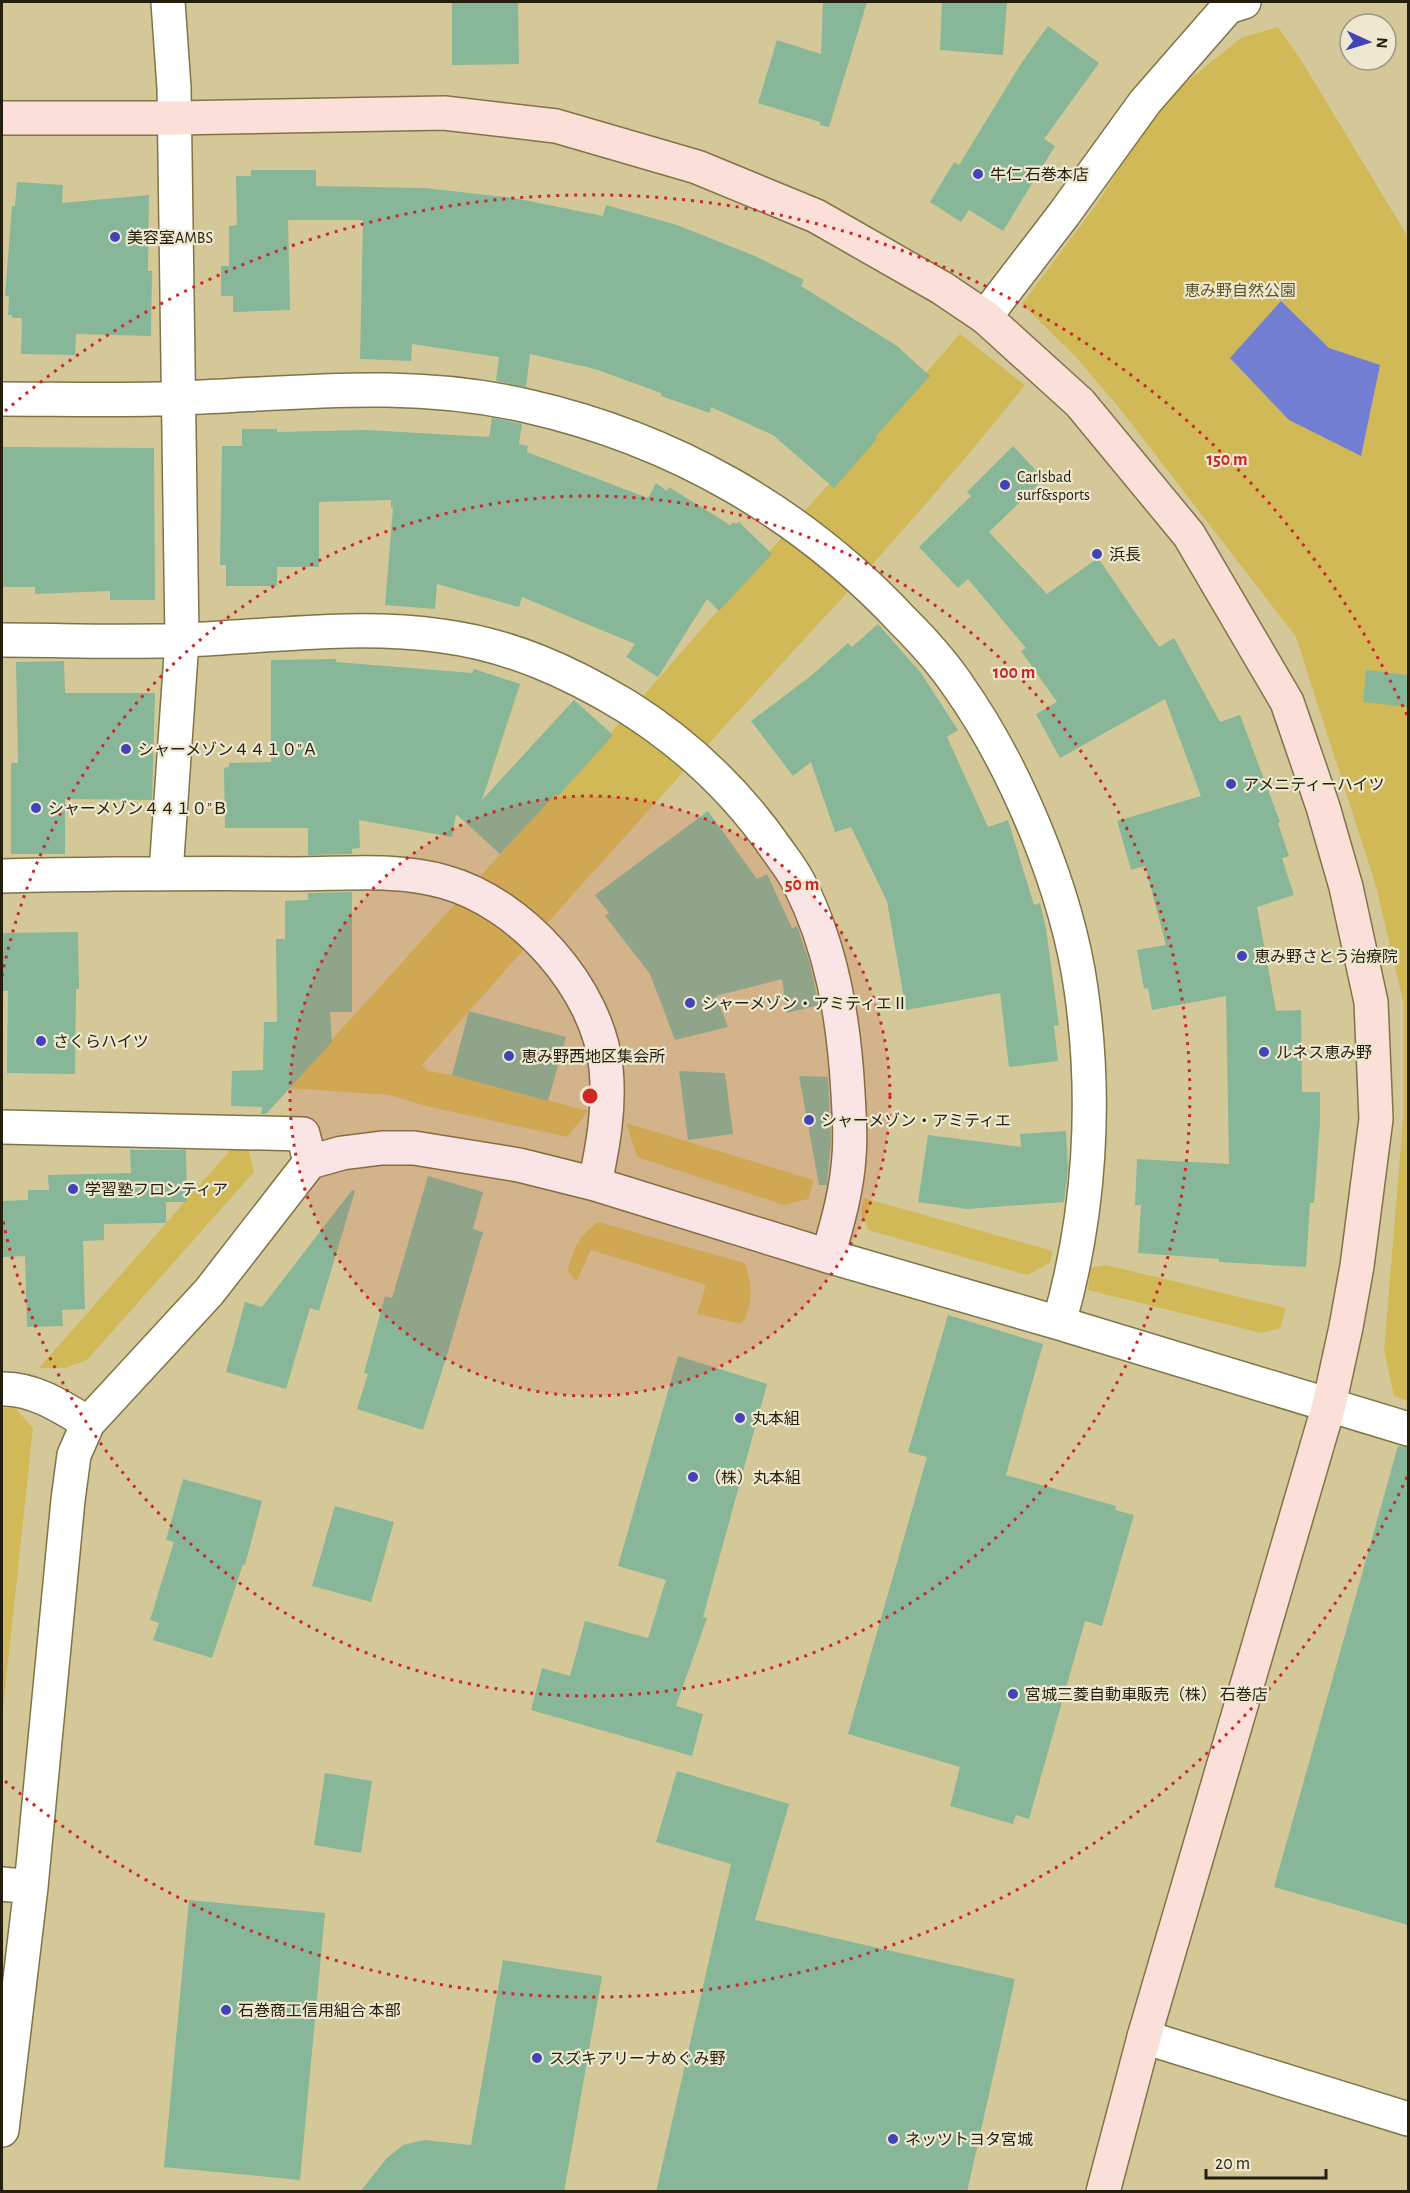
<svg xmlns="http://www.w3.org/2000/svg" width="1410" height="2193" viewBox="0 0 1410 2193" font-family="'Alegreya Sans','Noto Sans JP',sans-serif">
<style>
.green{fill:#d1b958}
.water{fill:#727ed2}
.building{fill:#88b698}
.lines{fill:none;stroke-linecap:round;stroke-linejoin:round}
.street-casing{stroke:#7f7447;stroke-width:36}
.secondary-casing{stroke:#7f7447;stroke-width:36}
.street{stroke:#fff;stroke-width:33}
.secondary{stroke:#fbe0d9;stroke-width:33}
.ring{fill:none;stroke:#cd2827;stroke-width:3;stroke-dasharray:3 6}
.poi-dot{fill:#4143b8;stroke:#eee8d0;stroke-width:2}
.labels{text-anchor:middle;stroke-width:4.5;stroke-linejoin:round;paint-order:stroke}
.poi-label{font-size:16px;fill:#231f0c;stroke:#eee8d0;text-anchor:start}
.park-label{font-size:16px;fill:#5e5429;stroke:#eee8d0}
.centre{fill:#cd2827;stroke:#eee8d0;stroke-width:3}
.ring-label{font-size:18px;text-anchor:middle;font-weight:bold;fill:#cd2827;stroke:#eee8d0;stroke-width:4.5;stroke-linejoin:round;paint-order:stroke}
</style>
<rect width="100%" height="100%" fill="#d4c898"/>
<path class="green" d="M1278 27 1301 60 1408 237V1401L1394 1396 1384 1350 1403 1120V1001L1376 886 1296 637 1121 410 1076 357 1022 304 1096 205 1144 130 1184 84 1241 38Z
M960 334 1025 385C933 501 832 609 732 718 628 833 524 948 422 1065L428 1071 452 1075 588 1111 567 1137 426 1106 389 1095 288 1088 622 720Z
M626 1123 814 1180 808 1199 784 1205 637 1157Z
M233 1147H248L254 1172 87 1360 65 1368H39Z
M864 1198 1053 1251 1050 1263 1027 1275 868 1230 861 1212Z
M598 1222 745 1263C752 1284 755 1305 741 1324L697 1314 706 1285 591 1250 576 1282 568 1270C575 1246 578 1237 598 1222Z
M1106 1265 1286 1308 1280 1328 1261 1333 1088 1290 1090 1268Z
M2 1408H15L33 1428 2 1718Z"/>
<path class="water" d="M1281 301 1329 348 1380 365 1361 456 1289 420 1230 358Z"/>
<path class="building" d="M452 2H518L519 64 452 65Z
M823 2H867L829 127 820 125V122L758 103 777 40 821 54Z
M942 2H1007L1003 55 940 50Z
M1048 26 1099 63 1044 139 1055 146 1003 231 969 210 961 222 930 202 954 162 959 165 1022 62Z
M251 170H316V186L424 188 514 198 603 216 606 205 677 225 755 256 804 280 801 286 897 346 930 376 875 437 877 439 834 488 773 435 711 407 710 413 661 396V393L595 369 530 354 526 387 496 381 499 357 412 344 411 361 360 359 363 220H288L290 310 233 312V296H221V266H229V226L237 225 236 176H251Z
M17 182 63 185 62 203 149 195 148 271H152L151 336 76 334 75 355 21 354 22 318H12V315H8L9 296H5L12 206H15Z
M492 418 522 424 519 444 528 446 527 452 648 498 656 483 667 491 669 487 730 525 733 522 736 524 739 522 772 554 719 611 707 599 658 677 626 657 635 644 522 597 519 607 437 584 435 609 385 605 393 508H391V500L319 502V567H277V586H226V565H220L222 446H242V429H277V432L367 430 489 437Z
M1013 446 1044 479 989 532 1047 594 1098 558 1159 647 1174 638 1220 722 1240 715 1280 822 1278 823 1289 856 1282 858 1294 895 1257 907 1276 1011 1301 1010 1302 1092H1320V1123L1314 1203H1310L1306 1267 1219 1262V1259L1138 1253 1141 1205H1135L1137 1159 1229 1164 1226 996 1152 1010 1148 988 1144 989 1137 950 1166 945 1145 866 1131 870 1117 821 1201 796 1165 699 1060 758 1036 714 1057 702 1021 651 1026 648 968 579 958 588 919 547 971 496 967 492Z
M2 447 154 448 155 600H110V591L35 594V587H2Z
M878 624 921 673 958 730 947 737 988 827 1008 820 1034 905 1040 903 1046 929 1059 1025 1054 1026 1058 1061 1009 1067 1000 993 906 1010 887 901 851 827 835 832 811 762 793 776 751 721 812 675 848 643 852 647Z
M336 659V662L472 673 474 669 520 684 482 800 574 700 613 735 558 796 556 794 500 854 456 814 452 837 359 820 360 848 352 849V854L308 855V828H225L224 768 229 767V763L271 762V660Z
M64 661 65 693H155L152 800 65 799V854H11V763H18L16 662Z
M1366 670 1408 675V707L1363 702Z
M708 811 757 879 767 874 792 928 797 926 810 964 819 1005 787 1013 782 979 716 996 728 1027 675 1040 650 974 605 916 609 913 595 895Z
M352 892V1012H330L332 1042 266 1114H261L262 1107 231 1106 232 1071 263 1070 264 1022H277L276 939H285V901L308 900V893Z
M78 932 79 989H76L75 1074 7 1073 8 991H2V933Z
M469 1011 566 1037 548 1101 452 1075Z
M679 1071 725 1073 733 1134 688 1140Z
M799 1076 828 1077 831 1140 827 1185H819Z
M1066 1131 1068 1168 1064 1202 967 1209 918 1202 928 1135 1021 1147 1020 1134Z
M130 1150H186L187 1202H166V1223L104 1224V1240L83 1241 85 1309 62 1310 63 1326 27 1327 25 1256 2 1257V1201L28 1200V1190H49L48 1175 131 1173Z
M428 1176 483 1192 473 1229 483 1232 448 1352 423 1430 357 1409 368 1374 364 1373 385 1296 392 1298Z
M352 1190 355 1191 319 1311 310 1308 286 1389 226 1372 245 1302 262 1307Z
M948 1315 1043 1344 1006 1475 1116 1506 1115 1510 1134 1515 1102 1626 1085 1621 1029 1819 1016 1815 1013 1824 950 1806 960 1767 848 1734 927 1457 908 1452Z
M678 1356 767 1384 703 1617 707 1618 676 1706 703 1714 692 1756 531 1710 542 1668 570 1676 585 1621 648 1638 666 1580 618 1566Z
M1398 1446 1408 1447V1925L1274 1887Z
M183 1479 262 1501 245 1565 243 1564 212 1658 153 1640 159 1623 150 1620 174 1542 166 1540Z
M335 1506 394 1522 371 1602 312 1586Z
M677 1771 789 1804 755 1920 1015 1979 967 2192H656L731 1864 656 1842Z
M325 1773 372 1781 361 1853 314 1845Z
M189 1900 325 1913 300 2180 164 2167Z
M503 1960 602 1976 564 2192H360L386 2159 403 2145 424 2140 471 2145Z"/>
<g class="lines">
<defs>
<path id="street" d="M985 317 1064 214 1145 102 1228 7 1244 2
M2 399C62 399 123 401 183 398 301 393 410 379 527 406 673 439 801 512 903 621 923 641 943 663 959 687 1016 768 1067 890 1081 989 1097 1100 1090 1215 1059 1323
M2 640C63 640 125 643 187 640 271 636 358 624 442 636 510 645 568 671 626 706 685 743 738 793 778 851 785 861 793 871 799 883 832 948 844 1020 848 1093 849 1113 851 1136 849 1156 847 1191 837 1224 828 1256
M166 873 182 640 174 88 168 2
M2 876C100 874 198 873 296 874 345 874 397 868 445 882 521 903 598 988 606 1068 610 1108 603 1145 595 1184
M2 1127 303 1134 310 1162
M2 1389C33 1388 62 1407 88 1423
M2 1884 31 1887
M1144 2037 1408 2119
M2 2130 31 1887 68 1500 74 1455 88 1423 209 1292 310 1162 342 1153 382 1148H414L519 1165 595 1184 828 1256 1059 1323 1408 1429"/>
<path id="secondary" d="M2 118H174L444 113 556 126 697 167 816 216 942 288 985 317 1080 403 1189 535 1287 702 1323 807 1346 887 1371 1002 1376 1119 1357 1266 1346 1327 1329 1405 1144 2037 1103 2192"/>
</defs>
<use href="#street" class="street-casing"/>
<use href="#secondary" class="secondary-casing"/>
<use href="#street" class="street"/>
<use href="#secondary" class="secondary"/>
</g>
<circle cx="590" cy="1096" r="300" fill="#cd2827" fill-opacity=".12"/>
<g class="ring">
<circle cx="590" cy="1096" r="300"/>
<path d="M2 976A600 600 0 1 1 2 1216"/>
<path d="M1407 1477A901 901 0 0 1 5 1781M5 411A901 901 0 0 1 1407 715"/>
</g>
<g class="poi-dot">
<circle cx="978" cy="174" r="6"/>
<circle cx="115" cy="237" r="6"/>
<circle cx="1005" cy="485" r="6"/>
<circle cx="1097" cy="554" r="6"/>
<circle cx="126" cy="749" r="6"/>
<circle cx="1231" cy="784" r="6"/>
<circle cx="36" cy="808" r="6"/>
<circle cx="1242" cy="956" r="6"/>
<circle cx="690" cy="1003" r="6"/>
<circle cx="41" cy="1041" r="6"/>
<circle cx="1264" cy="1052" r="6"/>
<circle cx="509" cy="1056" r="6"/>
<circle cx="809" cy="1120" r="6"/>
<circle cx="73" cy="1189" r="6"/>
<circle cx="740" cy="1418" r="6"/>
<circle cx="693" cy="1477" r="6"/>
<circle cx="1013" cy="1694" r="6"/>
<circle cx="226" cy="2010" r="6"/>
<circle cx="537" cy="2058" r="6"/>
<circle cx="893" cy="2139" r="6"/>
</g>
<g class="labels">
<g class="poi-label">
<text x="990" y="180">牛仁 石巻本店</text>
<text x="127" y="243">美容室AMBS</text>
<text x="1017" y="482">Carlsbad<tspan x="1017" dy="18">surf&amp;sports</tspan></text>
<text x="1109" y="560">浜長</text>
<text x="138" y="755">シャーメゾン４４１０”Ａ</text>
<text x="1243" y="790">アメニティーハイツ</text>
<text x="48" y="814">シャーメゾン４４１０”Ｂ</text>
<text x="1254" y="962">恵み野さとう治療院</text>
<text x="702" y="1009">シャーメゾン・アミティエⅡ</text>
<text x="53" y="1047">さくらハイツ</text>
<text x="1276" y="1058">ルネス恵み野</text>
<text x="521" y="1062">恵み野西地区集会所</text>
<text x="821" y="1126">シャーメゾン・アミティエ</text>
<text x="85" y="1195">学習塾フロンティア</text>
<text x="752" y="1424">丸本組</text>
<text x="705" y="1483">（株）丸本組</text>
<text x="1025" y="1700">宮城三菱自動車販売（株） 石巻店</text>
<text x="238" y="2016">石巻商工信用組合 本部</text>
<text x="549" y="2064">スズキアリーナめぐみ野</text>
<text x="905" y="2145">ネッツトヨタ宮城</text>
</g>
<g class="park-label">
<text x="1240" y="296">恵み野自然公園</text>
</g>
</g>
<circle cx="590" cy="1096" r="9" class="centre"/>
<g class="ring-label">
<text x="1227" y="465">150 m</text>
<text x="1014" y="678">100 m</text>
<text x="802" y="890">50 m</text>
</g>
<rect width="1410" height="2193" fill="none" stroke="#231f0c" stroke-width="6"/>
<g transform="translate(1368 42) rotate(94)"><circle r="28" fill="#eee8d0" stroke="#9d9882" stroke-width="1.5"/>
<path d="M0-4.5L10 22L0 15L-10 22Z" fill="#4143b8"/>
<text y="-9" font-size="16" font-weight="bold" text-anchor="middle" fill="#231f0c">N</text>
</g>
<path d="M1206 2169v9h120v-9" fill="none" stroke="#231f0c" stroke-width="3"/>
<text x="1215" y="2169" font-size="18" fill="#231f0c" stroke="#eee8d0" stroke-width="4.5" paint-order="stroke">20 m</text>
</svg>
